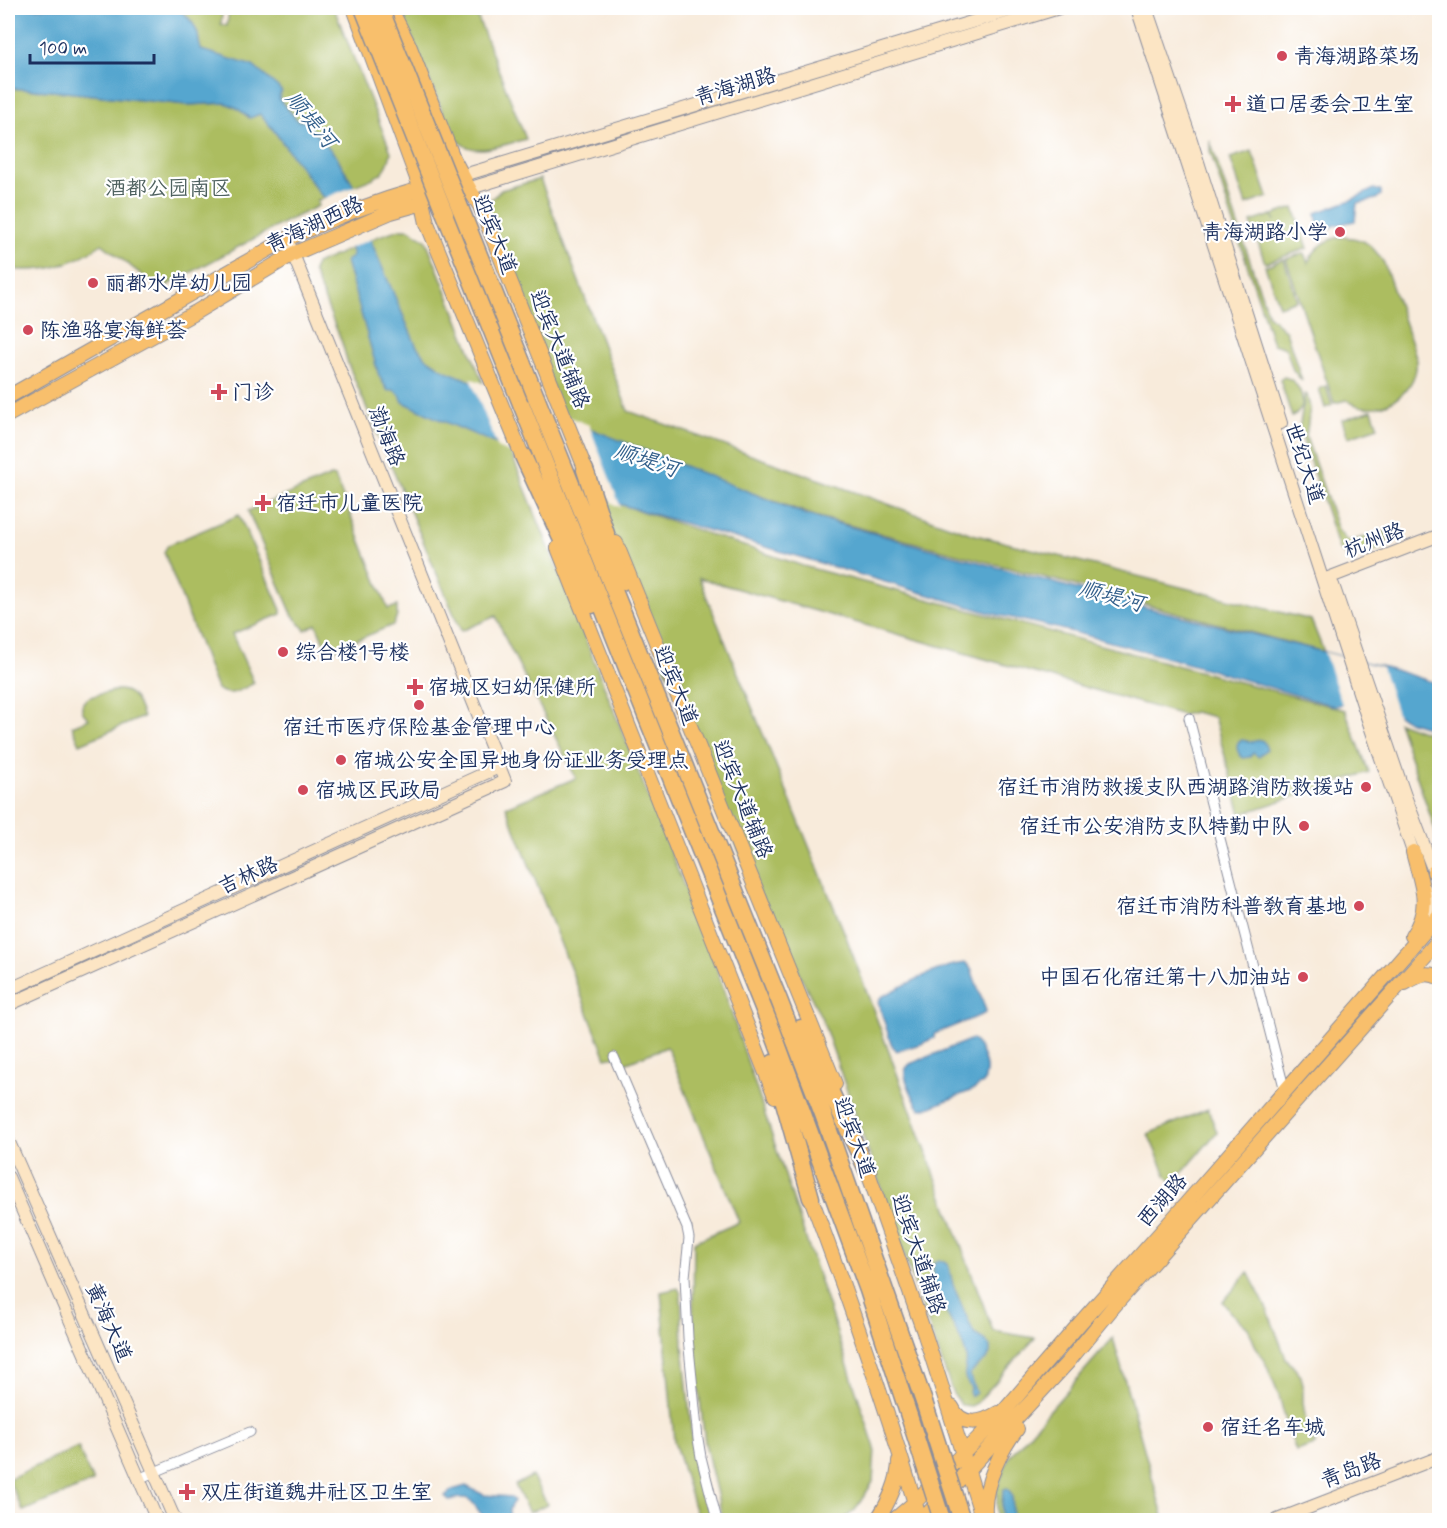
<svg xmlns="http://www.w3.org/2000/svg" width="1447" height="1528" viewBox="0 0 1447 1528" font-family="Mynerve,'LXGW WenKai TC',sans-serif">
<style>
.green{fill:#acbd60;stroke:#64765f;stroke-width:1.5}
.water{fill:#54a6cf;stroke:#386a96;stroke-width:1.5}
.pier{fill:#f8ebdb}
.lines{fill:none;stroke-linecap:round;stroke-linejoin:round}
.street-casing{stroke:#8a8d9c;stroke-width:11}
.secondary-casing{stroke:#8a8d9c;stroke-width:14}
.primary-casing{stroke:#8a8d9c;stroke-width:16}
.highway-casing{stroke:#8a8d9c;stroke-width:19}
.street{stroke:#fff;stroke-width:9}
.secondary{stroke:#fce5c4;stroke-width:12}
.primary{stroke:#f8bf6c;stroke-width:14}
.highway{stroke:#f8bf6c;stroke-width:16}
.highway-bridge-casing{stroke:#8a8d9c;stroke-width:19;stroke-linecap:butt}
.highway-bridge{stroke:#f8bf6c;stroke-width:16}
.poi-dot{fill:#d1495b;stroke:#fff;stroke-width:2}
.labels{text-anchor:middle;stroke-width:4.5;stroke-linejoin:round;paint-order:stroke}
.poi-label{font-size:21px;fill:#1b2f5e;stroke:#fff;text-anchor:start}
.street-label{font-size:21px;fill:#1b2f5e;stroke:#fff}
.park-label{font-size:21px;fill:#4e615f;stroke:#fff}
.water-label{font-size:22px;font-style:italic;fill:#325f8b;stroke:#fff}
</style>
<rect width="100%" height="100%" fill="#fff"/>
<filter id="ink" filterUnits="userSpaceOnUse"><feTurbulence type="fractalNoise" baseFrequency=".0167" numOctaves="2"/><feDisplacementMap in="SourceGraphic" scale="12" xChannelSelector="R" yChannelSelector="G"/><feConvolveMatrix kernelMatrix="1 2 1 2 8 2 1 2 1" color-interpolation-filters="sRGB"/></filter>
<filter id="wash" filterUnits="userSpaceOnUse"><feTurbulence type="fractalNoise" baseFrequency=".008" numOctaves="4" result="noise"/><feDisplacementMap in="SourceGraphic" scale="24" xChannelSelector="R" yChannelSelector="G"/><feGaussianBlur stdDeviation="1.35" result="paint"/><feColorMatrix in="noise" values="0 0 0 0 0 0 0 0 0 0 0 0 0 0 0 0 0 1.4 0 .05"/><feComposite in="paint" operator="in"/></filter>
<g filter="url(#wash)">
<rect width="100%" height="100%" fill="#f8ebdb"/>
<path class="green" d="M171 8H223L221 24 227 26 229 8H334L391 152C387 177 375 177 354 186L336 156 301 122 298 121 279 99V94L216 55 201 50C199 45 199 41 198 35 194 22 184 10 171 8Z
M400 8H474L526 139C510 143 476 156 462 144 456 139 452 131 448 125Z
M8 88 65 92 187 105 226 103 237 108 249 118 260 114 272 128 321 195 326 198 317 201 318 206 285 222 160 289 102 244C70 266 46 273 8 269Z
M1210 141 1268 315 1286 331 1302 381 1293 370 1286 349 1283 347 1273 344 1210 151Z
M1252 151 1268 197 1246 205 1230 158Z
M540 179 628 411 972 534 1311 620 1324 652 815 516 567 426 485 218 487 203 501 190Z
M1294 208 1308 248 1265 263 1251 222 1272 215 1275 221 1273 215Z
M400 229H409L426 240 716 966 875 1448 873 1482 855 1510 843 1520H723L705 1443 696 1364 693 1311 694 1242 739 1222 667 1047 622 1064 618 1056 606 1058 506 807 576 778 506 640 496 616 461 631 348 364 342 343 313 271 316 264 379 236Z
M1338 237C1362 237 1371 242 1384 263L1414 350C1416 356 1417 362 1416 369 1411 399 1372 419 1347 400L1334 403 1286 259 1304 253 1308 263C1314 249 1323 242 1338 237Z
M1284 259 1297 300 1279 306 1265 266Z
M1284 377C1297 379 1307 399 1300 410 1298 413 1294 416 1292 417L1280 380Z
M1326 386 1332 405 1325 408 1319 389Z
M1305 394 1307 395 1310 408 1306 437 1338 530 1346 540 1351 541 1385 531 1389 546 1358 555H1346L1339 549 1299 429Z
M1372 410 1378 427 1348 437 1342 420Z
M331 476 335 477 388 609 397 606V616L393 625 328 652 316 624 305 630 292 614 248 511Z
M602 498 803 566 1345 710 1369 772 1241 814 1214 717 1194 712 1183 715 699 578 845 934 993 1331 1035 1338 977 1403 971 1406 961 1405 953 1394 822 1019 742 858 599 505Z
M239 515 281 610V614L232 634 254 683C240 690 231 698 217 689L164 552 168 545Z
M117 690C134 689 138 704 143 717L80 744 72 726 89 719C85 715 81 712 82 706 83 694 108 694 117 690Z
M1398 722 1439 737V841Z
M1208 1109 1217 1132 1174 1183 1167 1177 1148 1134Z
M1248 1272 1267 1309 1286 1358 1301 1376 1303 1385V1403L1306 1421 1315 1445 1296 1451 1288 1429 1279 1396 1266 1364 1255 1345 1248 1328 1230 1312 1223 1302Z
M678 1288 681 1294 683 1345 693 1447 713 1520H698L674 1441 661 1292Z
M1113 1338 1164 1520H997V1489L1009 1457Z
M78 1447 93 1482 23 1511 8 1479Z
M532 1476 547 1504 529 1513 515 1485Z"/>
<path class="water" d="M8 8H171C184 10 194 22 198 35 199 41 199 45 201 50L253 66 278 87 282 92 280 94 279 99 298 121H305L336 156 354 186 373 246 416 345 425 357 446 371 807 515 1116 600 1388 668 1439 684V731L1408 721 1398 715 1342 704 1335 706C1222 674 1109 638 994 614L619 504 604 489 594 486 434 417 403 402 400 395 394 390 388 391 379 376 346 261 352 257V251L326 198 321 195 272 128 260 114 250 118 237 108 226 103 187 105 65 92 8 88Z
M1374 189 1381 191V195L1376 199 1357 203 1355 221 1336 225 1323 231 1318 226 1316 213 1351 200Z
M1242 740 1251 742 1261 740 1263 741 1267 749 1259 757 1253 753 1250 757 1243 758C1238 754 1236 748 1238 742Z
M966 963 971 969 986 1011 984 1014 934 1034V1038L921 1044 896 1051 892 1046 879 1005 878 1002 881 997C903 986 940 965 966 963Z
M972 1039C979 1045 985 1058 986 1067 987 1072 985 1077 984 1082L975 1089 928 1108 920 1109C915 1102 904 1079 905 1072 905 1068 907 1067 910 1064Z
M939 1260 946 1263 949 1267 953 1285 974 1334 986 1341 990 1347V1353L987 1359 969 1374 976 1393 971 1396 969 1392 971 1388C969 1385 965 1380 965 1376 964 1372 966 1370 966 1366 967 1360 966 1353 964 1348 955 1320 927 1294 934 1263Z
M466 1486 484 1495 511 1497 514 1501C508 1508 508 1512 511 1520H486C471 1504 475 1493 449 1500L445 1496 452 1490Z
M1007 1488C1016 1497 1011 1509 1013 1520H1001L1003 1490Z"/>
<path class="pier" d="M357 185 374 238 347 249 322 199Z
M470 378 589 425 621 508 611 502 603 492 593 489 498 448Z
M1324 652 1382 667 1398 717 1343 707Z"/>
</g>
<g filter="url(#ink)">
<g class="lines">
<defs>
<path id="street" d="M1189 718 1285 1091
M614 1057 687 1228 689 1238 685 1277 688 1338 698 1439 701 1457 717 1520
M138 1479 250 1432"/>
<path id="secondary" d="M1137 8 1366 714 1416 861
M1146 8 1191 140 1281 423
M454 178 1018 8
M461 191 1059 8
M1323 580 1440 535
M1333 585 1405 796 1440 887
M1425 889 1440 930
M8 990 499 767
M8 1005 505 781 287 239
M8 1140 175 1520
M8 1177 157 1520
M1277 1520 1440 1457"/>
<path id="primary" d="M354 8 418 181 427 223 526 465
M390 8 409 45 453 158 471 192 480 206 589 478
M8 397 287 239C330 219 374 202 420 189
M8 415 196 312 293 254 391 212 423 203
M616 543 835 1084
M558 548 775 1096
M1434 872 1440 877
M1412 936C1433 905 1421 885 1413 852
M1405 983C1416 976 1427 970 1440 978
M865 1164 925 1335 951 1416 983 1520
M808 1190C849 1299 887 1409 920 1520
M952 1407C961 1428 982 1423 998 1413
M985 1513C983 1486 1001 1449 1017 1429
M877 1520C888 1504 899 1481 899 1461
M894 1520 914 1503 998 1418 1081 1322 1171 1221 1440 914
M922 1520 1068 1362 1114 1306 1440 939"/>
<path id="highway" d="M445 214 772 1030 868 1290 909 1416
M536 397 779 1000 823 1114 924 1402
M523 456 592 605
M585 470 622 582
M801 1028 868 1172
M773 1063 811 1198"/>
</defs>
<use href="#street" class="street-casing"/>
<use href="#secondary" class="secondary-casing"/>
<use href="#primary" class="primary-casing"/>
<use href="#highway" class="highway-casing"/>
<use href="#street" class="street"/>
<use href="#secondary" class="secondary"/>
<use href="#primary" class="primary"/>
<use href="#highway" class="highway"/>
<defs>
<path id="highway-bridge" d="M363 8 445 214
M380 8 536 397
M924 1402 962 1520
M909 1416 942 1520"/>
</defs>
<use href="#highway-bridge" class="highway-bridge-casing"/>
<use href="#highway-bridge" class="highway-bridge"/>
</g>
</g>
<g class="poi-dot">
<circle cx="1282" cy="56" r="6"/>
<path d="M1230 95h6v6h6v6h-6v6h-6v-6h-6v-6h6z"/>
<circle cx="1340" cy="232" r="6"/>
<circle cx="93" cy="283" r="6"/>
<circle cx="28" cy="330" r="6"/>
<path d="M216 383h6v6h6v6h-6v6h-6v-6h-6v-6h6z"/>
<path d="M260 494h6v6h6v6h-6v6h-6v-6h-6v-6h6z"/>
<circle cx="283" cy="652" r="6"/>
<path d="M412 678h6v6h6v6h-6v6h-6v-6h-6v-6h6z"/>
<circle cx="419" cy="705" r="6"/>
<circle cx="341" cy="760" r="6"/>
<circle cx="1366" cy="787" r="6"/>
<circle cx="303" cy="790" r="6"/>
<circle cx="1304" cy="826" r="6"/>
<circle cx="1359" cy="906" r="6"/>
<circle cx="1303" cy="977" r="6"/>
<circle cx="1208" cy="1427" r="6"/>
<path d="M184 1483h6v6h6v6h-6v6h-6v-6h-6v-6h6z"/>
</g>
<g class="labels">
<g class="poi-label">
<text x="1294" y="63">青海湖路菜场</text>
<text x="1246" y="111">道口居委会卫生室</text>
<text x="1328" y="239" text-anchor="end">青海湖路小学</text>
<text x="105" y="290">丽都水岸幼儿园</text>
<text x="40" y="337">陈渔骆宴海鲜荟</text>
<text x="232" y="399">门诊</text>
<text x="276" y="510">宿迁市儿童医院</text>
<text x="295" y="659">综合楼1号楼</text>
<text x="428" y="694">宿城区妇幼保健所</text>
<text x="419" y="734" text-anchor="middle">宿迁市医疗保险基金管理中心</text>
<text x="353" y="767">宿城公安全国异地身份证业务受理点</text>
<text x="1354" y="794" text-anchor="end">宿迁市消防救援支队西湖路消防救援站</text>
<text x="315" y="797">宿城区民政局</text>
<text x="1292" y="833" text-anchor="end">宿迁市公安消防支队特勤中队</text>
<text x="1347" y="913" text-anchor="end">宿迁市消防科普教育基地</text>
<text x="1291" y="984" text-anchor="end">中国石化宿迁第十八加油站</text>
<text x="1220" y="1434">宿迁名车城</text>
<text x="201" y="1499">双庄街道魏井社区卫生室</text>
</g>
<g class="street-label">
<text transform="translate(735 86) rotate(-17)" y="7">青海湖路</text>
<text transform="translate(314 224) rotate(-25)" y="7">青海湖西路</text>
<text transform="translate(495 234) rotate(68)" y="7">迎宾大道</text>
<text transform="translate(560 349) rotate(68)" y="7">迎宾大道辅路</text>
<text transform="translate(387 436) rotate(68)" y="7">渤海路</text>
<text transform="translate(1305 463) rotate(72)" y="7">世纪大道</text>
<text transform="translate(1374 540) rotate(-21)" y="7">杭州路</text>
<text transform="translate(676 685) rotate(68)" y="7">迎宾大道</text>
<text transform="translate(743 799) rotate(68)" y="7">迎宾大道辅路</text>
<text transform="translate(248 875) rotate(-24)" y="7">吉林路</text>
<text transform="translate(855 1137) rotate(70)" y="7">迎宾大道</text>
<text transform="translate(1162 1200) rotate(-49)" y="7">西湖路</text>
<text transform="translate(919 1254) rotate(71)" y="7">迎宾大道辅路</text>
<text transform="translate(109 1322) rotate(66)" y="7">黄海大道</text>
<text transform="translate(1351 1470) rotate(-21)" y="7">青岛路</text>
</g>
<g class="park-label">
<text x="168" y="195">酒都公园南区</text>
</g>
<g class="water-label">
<text transform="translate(312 119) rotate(51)" y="8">顺堤河</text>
<text transform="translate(647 459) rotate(18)" y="8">顺堤河</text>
<text transform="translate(1112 595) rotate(15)" y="8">顺堤河</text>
</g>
</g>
<rect width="1447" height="1528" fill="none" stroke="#fff" stroke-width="30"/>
<path d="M30 54v9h124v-9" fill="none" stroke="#1b2f5e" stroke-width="3"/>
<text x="39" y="54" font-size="18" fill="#1b2f5e" stroke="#ffffff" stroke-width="4.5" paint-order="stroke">100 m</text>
</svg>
